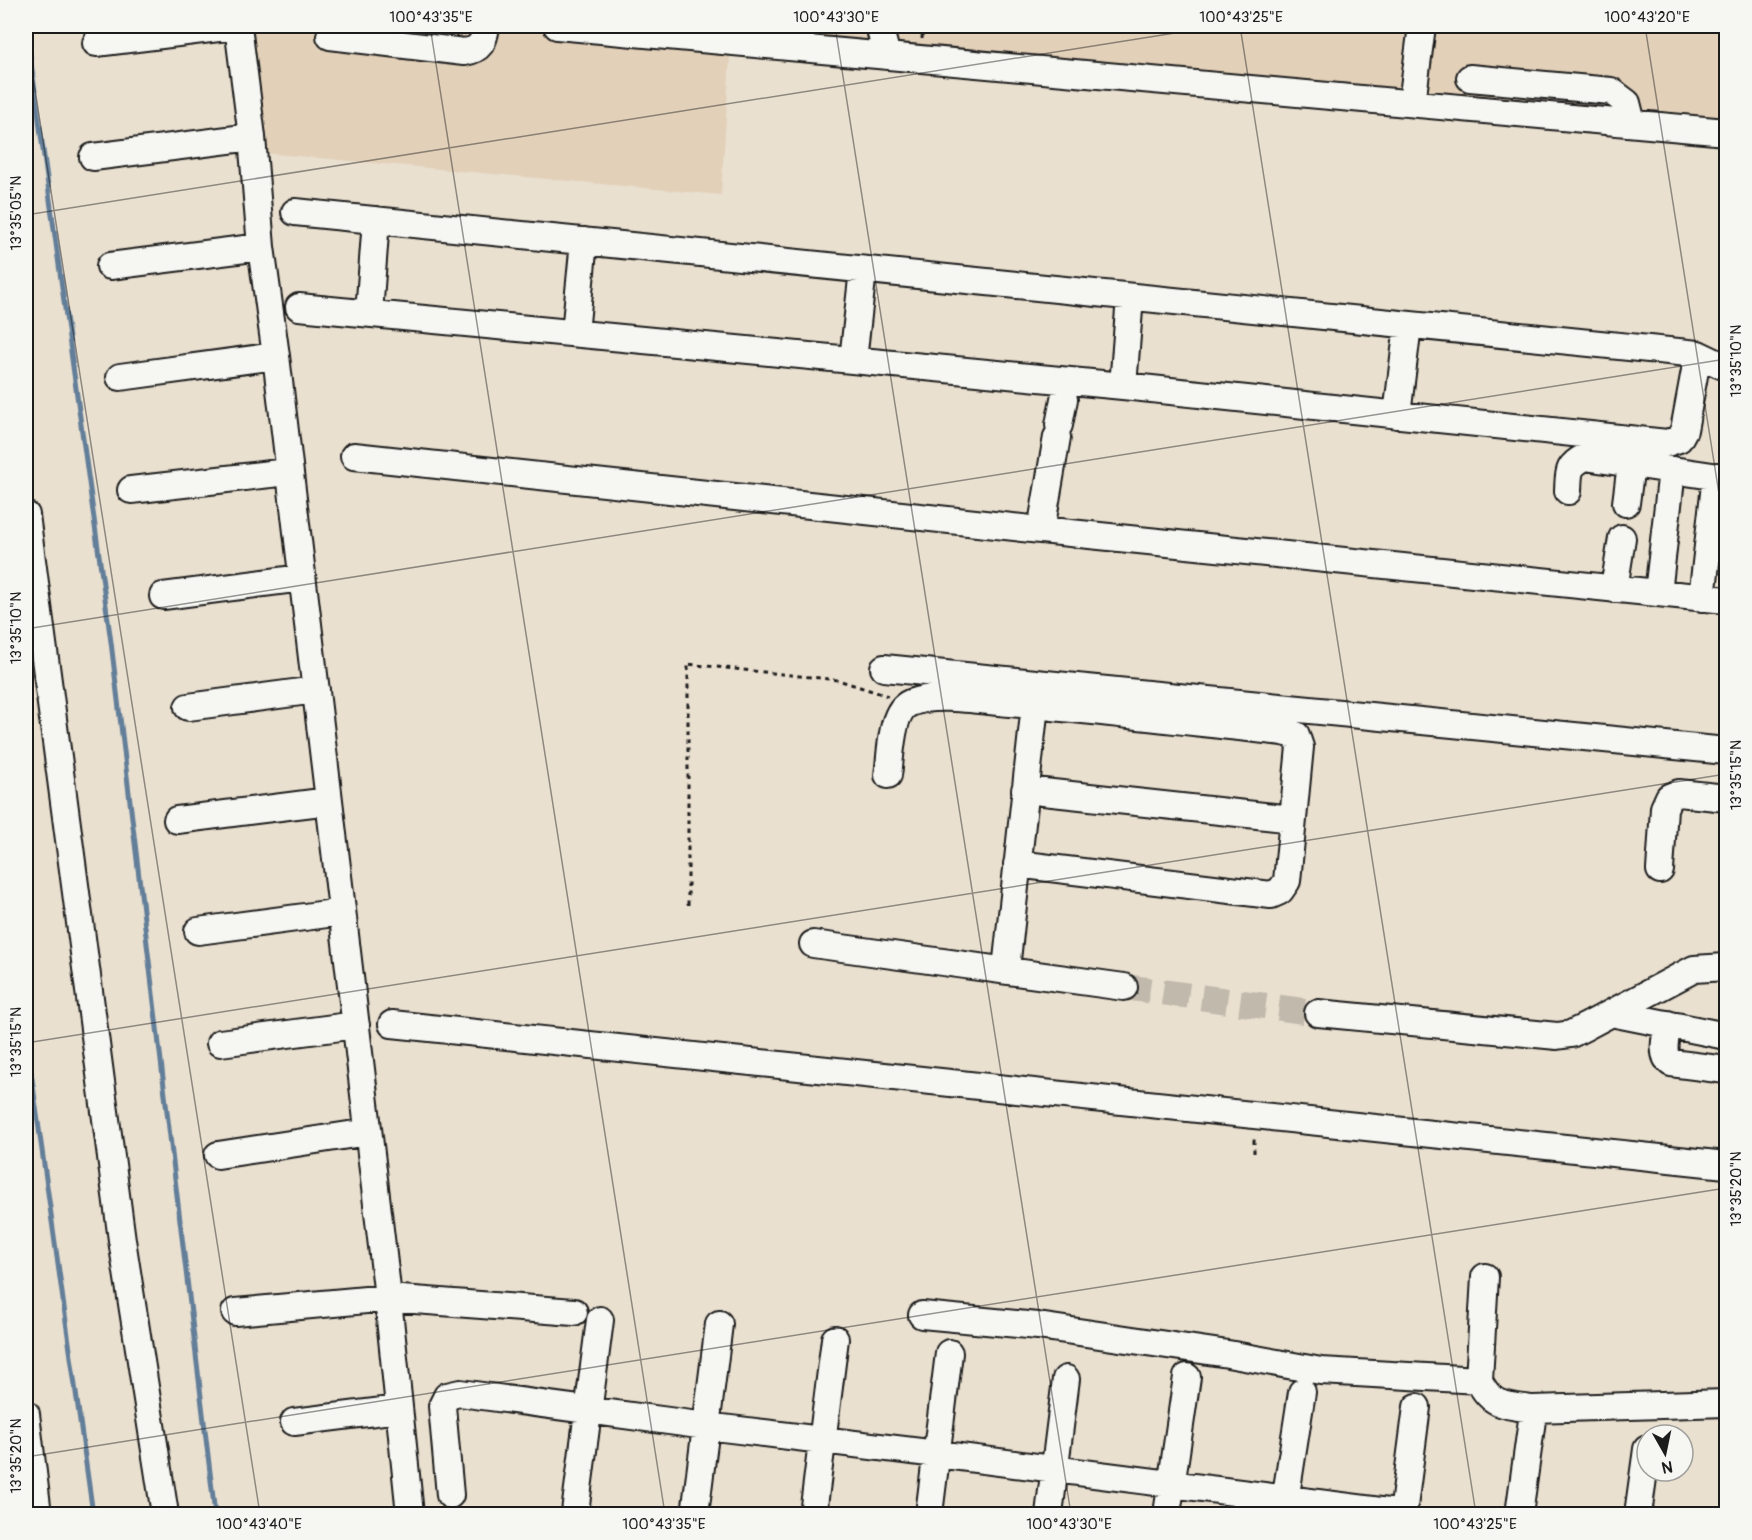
<svg xmlns="http://www.w3.org/2000/svg" width="1752" height="1540" viewBox="0 0 1752 1540" font-family="Pangolin,sans-serif">
<style>
.built{fill:#e2d0b9}
.lines{fill:none;stroke-linecap:round;stroke-linejoin:round}
.stream{stroke:#627e99;stroke-width:5}
.minor-tunnel{stroke:#c1b9ac;stroke-width:26;stroke-dasharray:26 13;stroke-linecap:butt}
.minor-casing{stroke:#1c1c1c;stroke-width:30}
.path{stroke:#1c1c1c;stroke-width:3;stroke-dasharray:4.5 4.5;stroke-linecap:butt}
.minor{stroke:#f6f6f2;stroke-width:26}
.ticks{fill:none;stroke:#1c1c1c;stroke-width:1.5;stroke-opacity:0.45}
.neatline{fill:none;stroke:#1c1c1c;stroke-width:2}
.ticks-label{font-size:15px;text-anchor:middle;fill:#1c1c1c}
</style>
<rect width="100%" height="100%" fill="#eae0d0"/>
<filter id="ink" filterUnits="userSpaceOnUse"><feTurbulence type="fractalNoise" baseFrequency=".0167" numOctaves="2"/><feDisplacementMap in="SourceGraphic" scale="12" xChannelSelector="R" yChannelSelector="G"/><feConvolveMatrix kernelMatrix="1 2 1 2 8 2 1 2 1" color-interpolation-filters="sRGB"/></filter>
<g filter="url(#ink)">
<path class="built" d="M249 26H1726V139L731 43 721 195 264 153Z"/>
<g class="lines">
<path class="stream" d="M26 26 111 642 215 1514
M26 1036 93 1514"/>
<path class="minor-tunnel" d="M1124 987 1318 1013"/>
<defs>
<path id="minor" d="M238 26 252 137 261 247 276 356 346 943 386 1280 410 1514
M557 26 1726 132
M879 26 887 56
M330 36 464 52C481 50 484 41 486 26
M96 43 235 26
M1470 78 1611 91 1627 103 1632 123
M1412 103 1422 26
M93 157 252 137
M295 212 1698 354 1721 365
M110 266 261 247
M299 307 1123 386 1667 443 1679 439 1684 430 1698 354
M369 313 376 220
M575 333 584 241
M853 360 863 270
M120 377 276 356
M1123 386 1130 297
M1397 415 1408 325
M1059 425 1064 399
M354 456 1041 530 1726 600
M131 490 288 472
M1568 491C1569 472 1567 466 1585 457L1726 478
M1626 503 1631 464
M26 515 122 1240 165 1514
M1041 530 1057 437
M1614 589 1622 538
M1658 593 1672 470
M163 596 302 578
M1702 598 1716 476
M884 668 1726 751
M188 707 316 690
M888 775C891 757 890 711 910 703 935 692 982 701 1010 703 1101 711 1192 722 1283 732L1296 735 1300 747 1287 881 1280 891 1271 895 1017 864
M1025 790 1293 819
M177 820 329 801
M1660 870 1664 808 1669 797 1679 793 1726 798
M198 931 342 912
M813 944 1124 987
M1006 969 1035 705
M1318 1013 1557 1036 1571 1034 1585 1027 1694 969 1726 967
M1611 1013 1726 1036
M392 1024 1726 1165
M1668 1024C1666 1036 1660 1055 1671 1063L1726 1070
M220 1043 356 1025
M218 1155 368 1132
M1485 1277 1479 1380C1490 1406 1508 1406 1533 1409L1726 1403
M235 1312 388 1298 574 1312
M922 1315 1038 1326 1228 1354 1321 1371 1479 1380
M26 1414 38 1514
M294 1422 399 1409
M450 1495 442 1406 447 1396 460 1393 706 1426 937 1454 1404 1514
M575 1512 600 1320
M695 1514 719 1324
M813 1514 835 1339
M929 1514 949 1353
M1049 1514 1066 1379
M1167 1514 1187 1377
M1283 1514 1302 1392
M1403 1514 1417 1407
M1519 1514 1532 1420
M1638 1514 1647 1449"/>
</defs>
<use href="#minor" class="minor-casing"/>
<path class="path" d="M922 39 923 26
M688 905V664L838 680 888 696
M1254 1153V1137"/>
<use href="#minor" class="minor"/>
</g>
</g>
<path class="ticks" d="M430 26 665 1514M835 26 1071 1514M1240 26 1476 1514M1645 26 1726 538M26 33 260 1514M26 215 1219 26M26 629 1726 359M26 1043 1726 774M26 1457 1726 1188"/>
<rect width="1752" height="1540" fill="none" stroke="#f6f6f2" stroke-width="66"/>
<g transform="translate(1665 1453) rotate(171)"><circle r="28" fill="#f6f6f2" stroke="#9f9f9c" stroke-width="1.5"/>
<path d="M0-4.5L10 22L0 15L-10 22Z" fill="#1c1c1c"/>
<text y="-9" font-size="16" font-weight="bold" text-anchor="middle" fill="#1c1c1c">N</text>
</g>
<rect x="33" y="33" width="1686" height="1474" class="neatline"/>
<g class="ticks-label">
<text x="431" y="22">100°43'35"E</text>
<text x="836" y="22">100°43'30"E</text>
<text x="1241" y="22">100°43'25"E</text>
<text x="1647" y="22">100°43'20"E</text>
<text transform="translate(16 213) rotate(-90)" y="5">13°35'05"N</text>
<text transform="translate(1736 361) rotate(-90)" y="5">13°35'10"N</text>
<text transform="translate(16 628) rotate(-90)" y="5">13°35'10"N</text>
<text transform="translate(1736 775) rotate(-90)" y="5">13°35'15"N</text>
<text transform="translate(16 1042) rotate(-90)" y="5">13°35'15"N</text>
<text transform="translate(1736 1189) rotate(-90)" y="5">13°35'20"N</text>
<text transform="translate(16 1456) rotate(-90)" y="5">13°35'20"N</text>
<text x="259" y="1529">100°43'40"E</text>
<text x="664" y="1529">100°43'35"E</text>
<text x="1069" y="1529">100°43'30"E</text>
<text x="1475" y="1529">100°43'25"E</text>
</g>
</svg>
